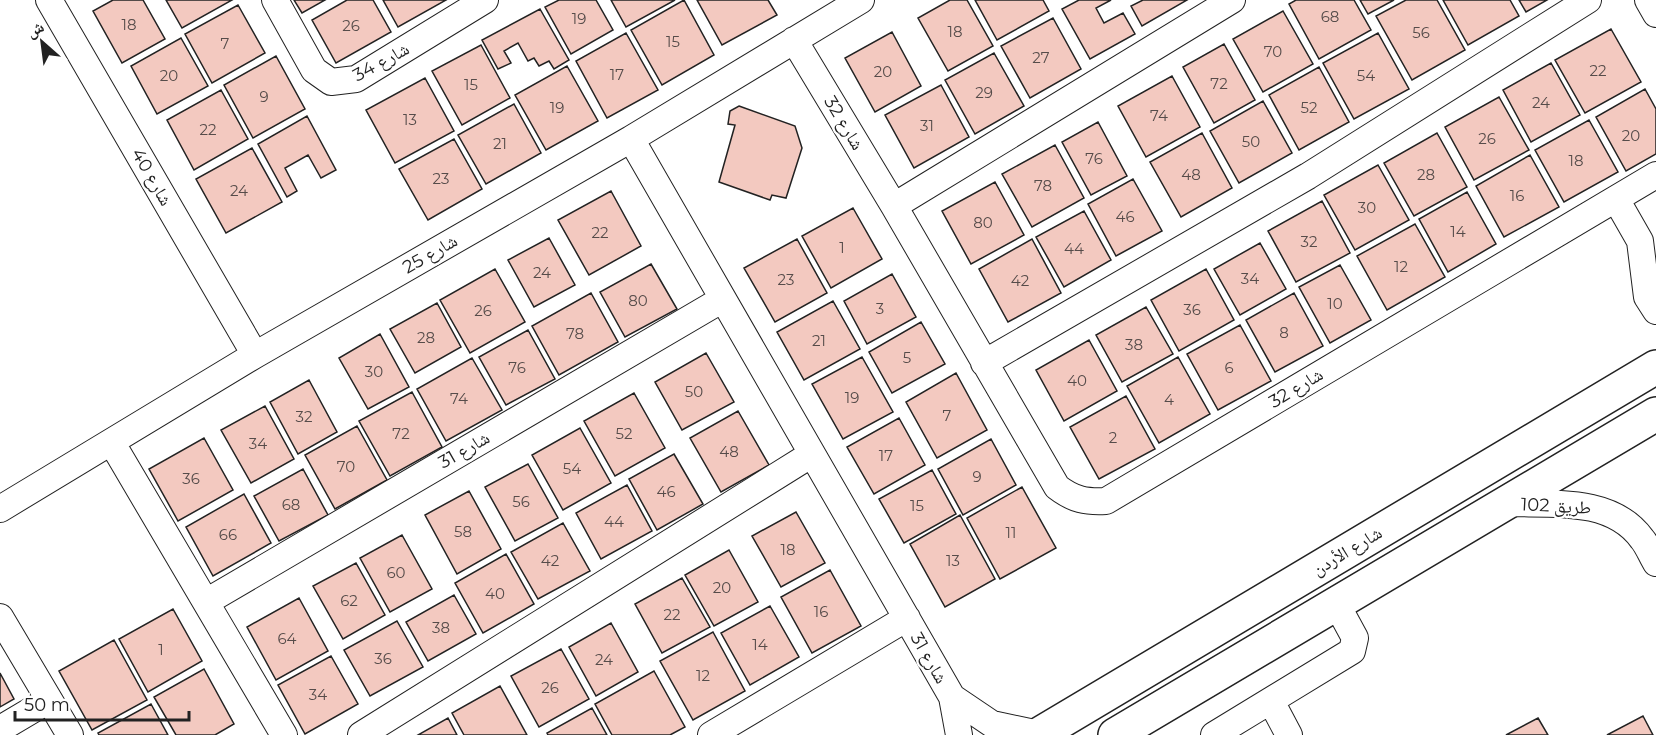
<svg xmlns="http://www.w3.org/2000/svg" width="1656" height="735" viewBox="0 0 1656 735" font-family="Montserrat,'Noto Naskh Arabic',sans-serif">
<style>
.building{fill:#f3c9c0;stroke:#222;stroke-width:1.5}
.lines{fill:none;stroke-linecap:round;stroke-linejoin:round}
.minor-casing{stroke:#222;stroke-width:28}
.major-casing{stroke:#222;stroke-width:36}
.minor{stroke:#fff;stroke-width:26}
.major{stroke:#fff;stroke-width:33}
.labels{text-anchor:middle;stroke-width:4.5;stroke-linejoin:round;paint-order:stroke}
.number-label{font-size:15px;fill:#564c4a}
.street-label{font-size:18px;fill:#222;stroke:#fff}
</style>
<rect width="100%" height="100%" fill="#fff"/>
<path class="building" d="M113 0H143L165 39 122 63 93 11Z
M166 0H232L182 28Z
M294 0H325L302 13Z
M347 0H373L391 32 336 63 312 20Z
M383 0H446L398 27Z
M559 0H596L613 30 571 54 545 7Z
M611 0H675L626 27Z
M684 0 714 55 662 85 631 30Z
M697 0H768L777 15 722 45Z
M950 0H967L993 46 948 71 918 18Z
M975 0H1043L1049 11 997 40Z
M1079 0H1111L1096 8 1104 23 1123 13 1135 34 1090 59 1062 9Z
M1143 0H1187L1142 26 1131 6Z
M1296 0H1354L1371 30 1319 59 1289 4Z
M1360 0H1394L1368 14Z
M1406 0H1437L1465 50 1412 80 1376 16Z
M1443 0H1510L1519 16 1468 45Z
M1519 0H1547L1526 12Z
M238 5 265 53 212 83 185 34Z
M540 9 569 60 554 69 549 61 539 66 534 58 528 61 518 43 504 51 511 63 498 69 482 40Z
M1283 11 1313 64 1263 92 1233 39Z
M1053 18 1081 69 1030 98 1001 46Z
M1611 29 1641 82 1585 113 1555 60Z
M892 32 921 86 875 112 845 58Z
M626 33 658 90 607 118 576 61Z
M1378 33 1409 89 1354 119 1323 63Z
M181 38 208 86 157 114 131 66Z
M1224 44 1255 100 1214 123 1183 67Z
M481 45 510 98 462 125 432 71Z
M994 53 1024 106 975 134 945 80Z
M276 56 305 109 253 138 224 85Z
M1551 63 1580 115 1531 142 1503 90Z
M567 66 598 121 546 150 515 95Z
M1319 67 1349 122 1299 150 1269 95Z
M1172 76 1200 127 1146 157 1118 106Z
M425 78 454 131 395 163 366 110Z
M941 85 969 137 914 168 885 115Z
M1645 89 1656 109V154L1626 171 1596 117Z
M221 90 248 139 194 170 167 120Z
M1499 97 1529 150 1474 180 1445 127Z
M1263 101 1292 153 1239 183 1210 131Z
M514 104 541 153 486 184 458 135Z
M739 106 795 126 802 148 786 198 772 195 770 200 719 182 735 125 728 124 730 111Z
M307 116 336 170 321 178 308 155 285 168 297 191 287 197 258 144Z
M1589 120 1618 172 1564 202 1535 150Z
M1098 122 1127 176 1091 195 1062 142Z
M1202 133 1232 188 1181 217 1150 162Z
M1437 133 1467 187 1414 216 1384 163Z
M454 139 482 189 428 220 399 169Z
M1055 145 1084 198 1032 227 1002 174Z
M252 148 282 202 226 233 196 179Z
M1530 155 1559 207 1504 237 1476 186Z
M1378 165 1409 220 1355 250 1324 195Z
M1133 179 1162 231 1116 256 1088 204Z
M995 182 1024 235 971 264 942 211Z
M611 191 641 246 589 275 558 220Z
M1467 192 1496 244 1448 272 1419 219Z
M1322 201 1350 253 1296 282 1268 231Z
M853 208 882 259 831 288 802 236Z
M1084 211 1111 260 1064 287 1036 237Z
M1415 224 1445 277 1387 310 1357 256Z
M549 238 575 285 534 307 508 260Z
M797 239 827 293 775 322 744 268Z
M1032 239 1061 293 1008 322 979 269Z
M1260 243 1286 289 1240 315 1214 269Z
M651 264 677 309 625 337 600 292Z
M1340 265 1371 320 1330 343 1299 287Z
M495 269 525 322 470 353 440 300Z
M1206 269 1234 320 1179 351 1151 300Z
M892 274 916 317 867 344 844 301Z
M591 293 618 342 559 375 532 326Z
M1294 293 1323 346 1275 372 1246 320Z
M833 301 860 349 804 380 777 332Z
M437 303 461 347 415 373 390 329Z
M1146 307 1173 354 1122 382 1096 335Z
M921 322 945 364 892 393 869 352Z
M1240 325 1271 381 1218 410 1187 354Z
M528 330 555 379 506 405 479 357Z
M380 334 409 387 368 409 339 358Z
M1089 340 1117 391 1064 421 1036 370Z
M706 353 734 402 682 430 655 382Z
M862 357 893 412 843 439 812 384Z
M1178 357 1210 414 1159 443 1127 386Z
M472 358 502 410 446 441 417 389Z
M956 373 987 430 937 458 906 402Z
M309 380 337 432 298 454 270 402Z
M412 392 442 447 390 476 359 421Z
M634 393 665 448 615 476 584 421Z
M1126 396 1155 449 1099 479 1070 427Z
M265 406 294 459 251 483 221 430Z
M738 411 769 465 721 492 690 438Z
M899 418 925 465 874 494 847 447Z
M357 426 387 480 335 509 305 455Z
M580 428 611 483 563 510 532 455Z
M204 438 233 490 178 521 149 469Z
M991 439 1016 485 963 515 938 469Z
M674 454 703 504 657 530 629 479Z
M528 464 558 518 515 541 485 487Z
M303 469 328 515 279 541 254 496Z
M932 470 956 514 904 543 879 499Z
M627 485 652 531 601 559 576 513Z
M1022 487 1056 548 1000 579 967 518Z
M469 491 501 549 457 574 425 515Z
M244 494 271 543 213 576 186 527Z
M796 512 825 563 781 587 752 536Z
M960 515 995 579 945 607 910 544Z
M563 523 590 571 538 599 511 552Z
M402 535 432 589 390 612 360 558Z
M729 550 758 602 714 626 685 575Z
M506 554 534 604 483 633 455 583Z
M356 563 385 615 343 639 313 586Z
M830 570 861 626 812 653 781 597Z
M682 578 710 627 662 653 635 604Z
M454 595 476 634 428 661 406 622Z
M299 598 328 651 276 680 247 627Z
M770 606 799 657 750 685 721 633Z
M173 609 202 661 148 692 119 639Z
M397 621 423 667 370 696 344 650Z
M611 623 638 672 596 696 569 647Z
M713 632 745 691 693 720 660 661Z
M114 640 147 700 92 730 59 671Z
M561 649 589 699 539 727 511 676Z
M331 656 358 704 305 734 278 685Z
M204 669 234 724 215 735H176L154 697Z
M654 671 685 727 670 735H612L595 704Z
M0 673 14 699 0 707Z
M500 686 527 735H464L452 713Z
M151 704 168 735H99L98 733Z
M592 708 607 735H548L547 733Z
M1643 716 1653 735H1607Z
M448 718 457 735H418Z
M1538 718 1548 735H1506Z"/>
<g class="lines">
<defs>
<path id="minor" d="M49 0 255 355
M275 0 314 70 331 82 356 79 485 0
M1648 0 1656 14
M794 40 894 206 1057 487C1074 500 1086 502 1106 501L1656 175
M631 139 952 697 959 735
M1616 199 1640 241 1647 297 1656 311
M894 206 1232 0
M984 363 1308 176 1588 0
M112 443 284 735
M1503 503C1550 505 1611 496 1642 539 1648 546 1651 555 1656 563
M0 509 255 355 631 139 861 0
M206 602 723 299
M0 617 70 735
M952 697 992 724 1039 734
M1271 701 1289 735
M0 729 49 700
M361 735 812 454
M711 735 907 618
M1214 735 1352 651 1355 638 1336 603"/>
<path id="major" d="M1038 735 1656 367
M1115 735 1656 414"/>
</defs>
<use href="#minor" class="minor-casing"/>
<use href="#major" class="major-casing"/>
<use href="#minor" class="minor"/>
<use href="#major" class="major"/>
</g>
<g class="labels">
<g class="number-label">
<text x="1330" y="22">68</text>
<text x="579" y="24">19</text>
<text x="129" y="30">18</text>
<text x="351" y="31">26</text>
<text x="955" y="37">18</text>
<text x="1421" y="38">56</text>
<text x="673" y="47">15</text>
<text x="225" y="49">7</text>
<text x="1273" y="57">70</text>
<text x="1041" y="63">27</text>
<text x="1598" y="76">22</text>
<text x="883" y="77">20</text>
<text x="617" y="80">17</text>
<text x="169" y="81">20</text>
<text x="1366" y="81">54</text>
<text x="1219" y="89">72</text>
<text x="471" y="90">15</text>
<text x="984" y="98">29</text>
<text x="264" y="102">9</text>
<text x="1541" y="108">24</text>
<text x="557" y="113">19</text>
<text x="1309" y="113">52</text>
<text x="1159" y="121">74</text>
<text x="410" y="125">13</text>
<text x="927" y="131">31</text>
<text x="208" y="135">22</text>
<text x="1631" y="141">20</text>
<text x="1487" y="144">26</text>
<text x="1251" y="147">50</text>
<text x="500" y="149">21</text>
<text x="1094" y="164">76</text>
<text x="1576" y="166">18</text>
<text x="1191" y="180">48</text>
<text x="1426" y="180">28</text>
<text x="441" y="184">23</text>
<text x="1043" y="191">78</text>
<text x="239" y="196">24</text>
<text x="1517" y="201">16</text>
<text x="1367" y="213">30</text>
<text x="1125" y="222">46</text>
<text x="983" y="228">80</text>
<text x="1458" y="237">14</text>
<text x="600" y="238">22</text>
<text x="1309" y="247">32</text>
<text x="842" y="253">1</text>
<text x="1074" y="254">44</text>
<text x="1401" y="272">12</text>
<text x="542" y="278">24</text>
<text x="1250" y="284">34</text>
<text x="786" y="285">23</text>
<text x="1020" y="286">42</text>
<text x="638" y="306">80</text>
<text x="1335" y="309">10</text>
<text x="880" y="314">3</text>
<text x="1192" y="315">36</text>
<text x="483" y="316">26</text>
<text x="1284" y="338">8</text>
<text x="575" y="339">78</text>
<text x="426" y="343">28</text>
<text x="819" y="346">21</text>
<text x="1134" y="350">38</text>
<text x="907" y="363">5</text>
<text x="517" y="373">76</text>
<text x="1229" y="373">6</text>
<text x="374" y="377">30</text>
<text x="1077" y="386">40</text>
<text x="694" y="397">50</text>
<text x="852" y="403">19</text>
<text x="459" y="404">74</text>
<text x="1169" y="405">4</text>
<text x="947" y="421">7</text>
<text x="304" y="422">32</text>
<text x="401" y="439">72</text>
<text x="624" y="439">52</text>
<text x="1113" y="443">2</text>
<text x="258" y="449">34</text>
<text x="729" y="457">48</text>
<text x="886" y="461">17</text>
<text x="346" y="472">70</text>
<text x="572" y="474">54</text>
<text x="977" y="482">9</text>
<text x="191" y="484">36</text>
<text x="666" y="497">46</text>
<text x="521" y="507">56</text>
<text x="291" y="510">68</text>
<text x="917" y="511">15</text>
<text x="614" y="527">44</text>
<text x="463" y="537">58</text>
<text x="1011" y="538">11</text>
<text x="228" y="540">66</text>
<text x="788" y="555">18</text>
<text x="550" y="566">42</text>
<text x="953" y="566">13</text>
<text x="396" y="578">60</text>
<text x="722" y="593">20</text>
<text x="495" y="599">40</text>
<text x="349" y="606">62</text>
<text x="821" y="617">16</text>
<text x="672" y="620">22</text>
<text x="441" y="633">38</text>
<text x="287" y="644">64</text>
<text x="760" y="650">14</text>
<text x="161" y="655">1</text>
<text x="383" y="664">36</text>
<text x="604" y="665">24</text>
<text x="703" y="681">12</text>
<text x="550" y="693">26</text>
<text x="318" y="700">34</text>
</g>
<g class="street-label">
<text transform="translate(381 62) rotate(-29)" y="6">شارع 34</text>
<text transform="translate(844 123) rotate(59)" y="6">شارع 32</text>
<text transform="translate(152 177) rotate(60)" y="6">شارع 40</text>
<text transform="translate(430 254) rotate(-30)" y="6">شارع 25</text>
<text transform="translate(1296 388) rotate(-31)" y="6">شارع 32</text>
<text transform="translate(464 450) rotate(-30)" y="6">شارع 31</text>
<text transform="translate(1556 506) rotate(3)" y="6">طريق 102</text>
<text transform="translate(1347 551) rotate(-31)" y="6">شارع الأردن</text>
<text transform="translate(929 658) rotate(60)" y="6">شارع 31</text>
</g>
</g>
<g transform="translate(42 42) rotate(332)" stroke="#ffffff" stroke-width="4.5" paint-order="stroke">
<path d="M0-4.5L10 22L0 15L-10 22Z" fill="#222222"/>
<text y="-9" font-size="16" font-weight="bold" text-anchor="middle" fill="#222222">ش</text>
</g>
<path d="M15 711v9h174v-9" fill="none" stroke="#222222" stroke-width="3"/>
<text x="24" y="711" font-size="18" fill="#222222" stroke="#ffffff" stroke-width="4.5" paint-order="stroke">50 m</text>
</svg>
